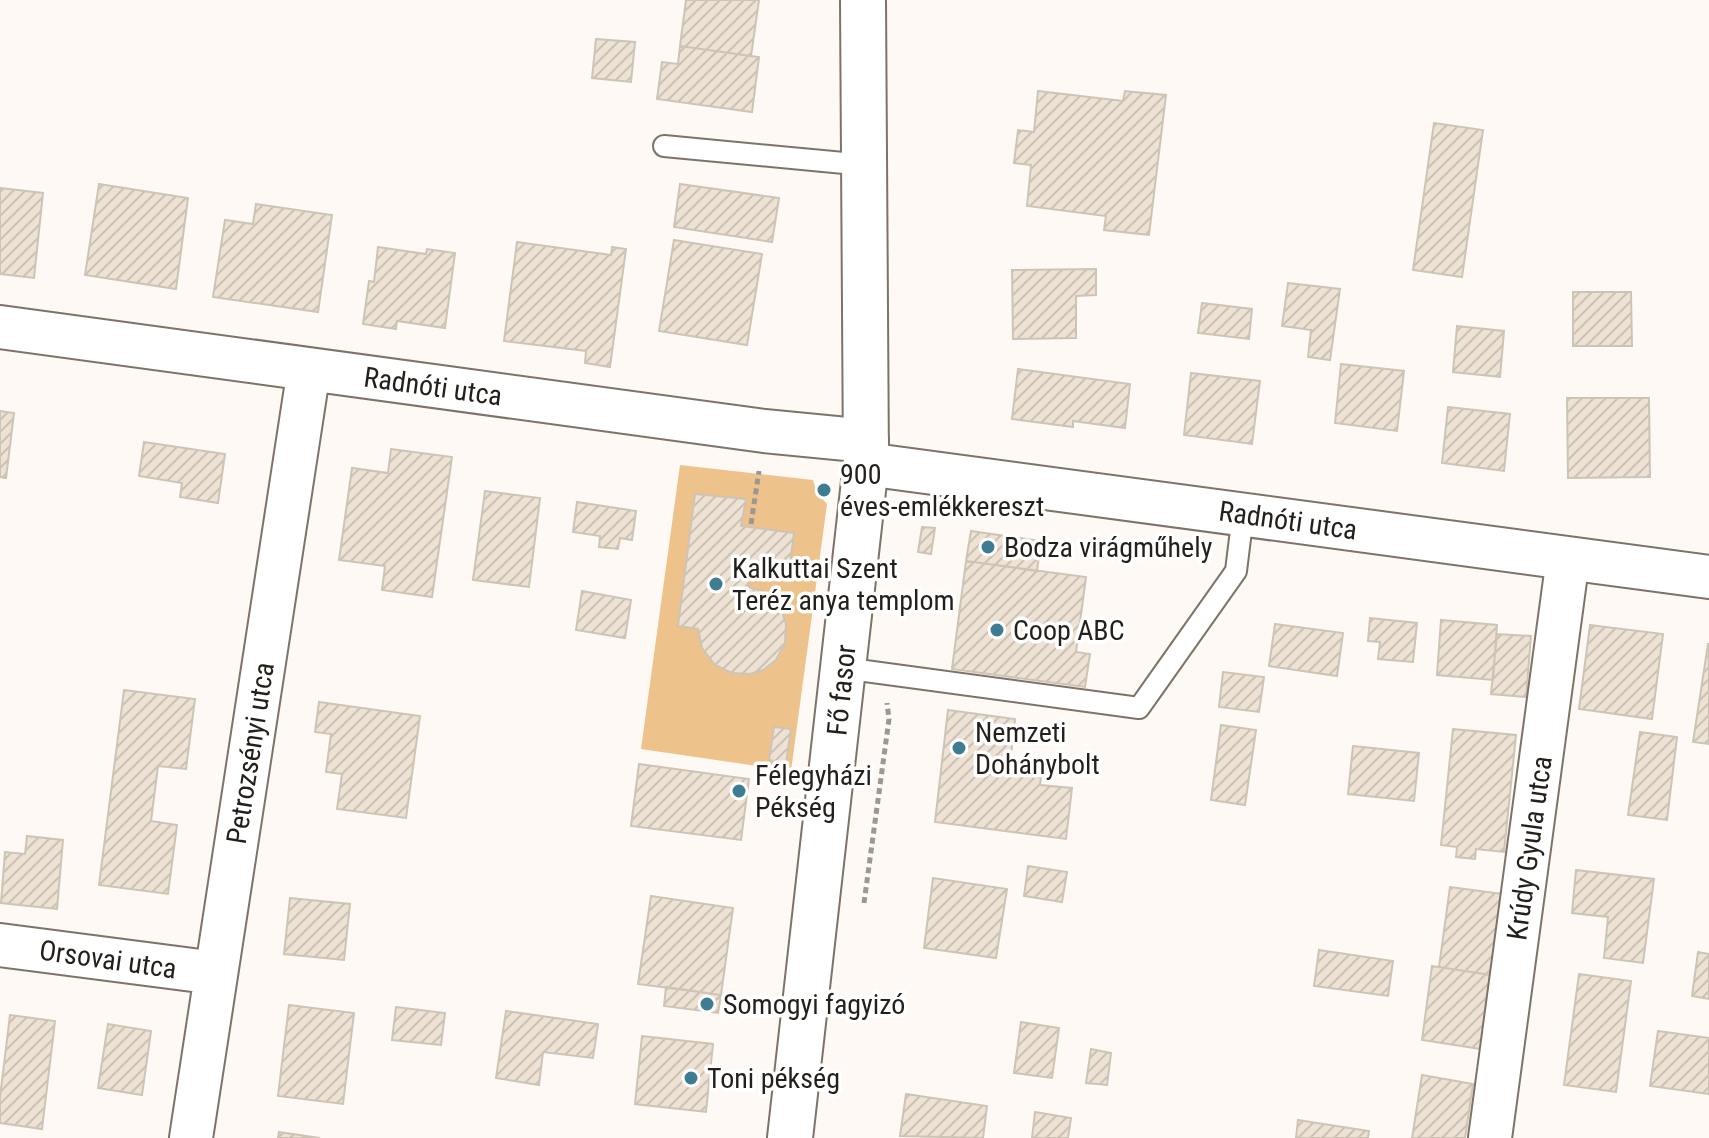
<svg xmlns="http://www.w3.org/2000/svg" width="1709" height="1138" viewBox="0 0 1709 1138" font-family="'Roboto Condensed',sans-serif">
<style>
.garden{fill:#eec38b}
.building{fill:url(#building-hatch);stroke:#cec4b6;stroke-width:2}
.lines{fill:none;stroke-linecap:round;stroke-linejoin:round}
.service-casing{stroke:#7d7367;stroke-width:24}
.minor-casing{stroke:#7d7367;stroke-width:46}
.tertiary-casing{stroke:#7d7367;stroke-width:48}
.path{stroke:#9b9792;stroke-width:5;stroke-dasharray:6 4;stroke-linecap:butt}
.service{stroke:#fff;stroke-width:20}
.minor{stroke:#fff;stroke-width:42}
.tertiary{stroke:#fff;stroke-width:44}
.poi-dot{fill:#3e7c91;stroke:#fff;stroke-width:3}
.labels{text-anchor:middle;stroke-width:7;stroke-linejoin:round;paint-order:stroke}
.street-label{font-size:28px;fill:#231f1a;stroke:#fff}
.poi-label{font-size:28px;fill:#231f1a;stroke:#fff;text-anchor:start}
</style>
<defs>
<pattern id="building-hatch" width="6" height="6" patternUnits="userSpaceOnUse" patternTransform="scale(2)"><rect width="6" height="6" fill="#ede2d4"/><path d="M-1 1l2-2M0 6l6-6M5 7l2-2" fill="none" stroke="#cbc1b5"/></pattern>
</defs>
<rect width="100%" height="100%" fill="#fef9f4"/>
<path class="garden" d="M680 465 813 480 817 493 827 504 791 771 641 749Z"/>
<path class="building" d="M686 0H759L751 56 680 46Z
M596 39 635 42 631 82 592 78Z
M680 46 759 57 752 112 657 99 662 62 678 64Z
M1038 91 1123 101 1125 91 1166 95 1149 235 1104 230 1106 216 1027 206 1031 165 1014 163 1018 130 1034 132Z
M1434 123 1483 130 1462 277 1413 270Z
M99 184 188 198 176 289 85 275Z
M680 184 779 198 772 242 674 227Z
M0 188 43 193 34 278 0 274Z
M256 204 332 215 318 312 213 297 225 220 253 224Z
M674 240 762 254 747 345 659 331Z
M517 242 611 255 612 247 626 249 610 367 585 363 586 351 504 341Z
M378 247 426 254 427 249 455 253 445 328 397 321 396 329 363 324 369 281 374 282Z
M1096 269V295L1076 296V338L1013 339 1012 270Z
M1288 283 1340 289 1330 360 1308 357 1311 330 1282 326Z
M1573 292H1631L1632 346H1573Z
M1202 303 1252 309 1249 339 1198 333Z
M1457 326 1504 331 1500 377 1453 372Z
M1341 364 1404 371 1397 431 1335 423Z
M1018 369 1130 384 1125 428 1073 421V427L1012 419Z
M1191 373 1260 381 1252 444 1184 435Z
M1567 398H1649L1650 477 1568 478Z
M1448 407 1510 414 1504 471 1442 463Z
M0 411 14 413 6 478 0 477Z
M144 442 225 454 218 503 180 497 182 483 139 476Z
M391 449 452 457 432 597 382 590 385 566 339 560 352 468 388 473Z
M485 491 540 498 529 587 473 580Z
M695 494 746 499 741 526 794 533 788 580 749 575 748 587 762 591 773 598 782 611 786 624 785 643 776 660 763 670 750 674 732 673 715 665 702 648 698 629 678 626Z
M577 502 636 511 632 540 620 538 618 549 599 547 600 536 573 532Z
M922 527 935 528 931 554 918 552Z
M971 531 1041 541 1037 571 966 561Z
M966 561 1086 577 1076 652 1090 654 1085 687 952 669Z
M582 591 631 600 625 638 576 630Z
M1370 618 1417 623 1413 662 1378 659 1380 642 1368 641Z
M1441 620 1497 625 1493 680 1437 675Z
M1275 624 1343 633 1337 676 1269 666Z
M1590 625 1663 634 1652 719 1579 709Z
M1497 634 1531 636 1526 697 1491 694Z
M1708 644H1709V744L1693 742Z
M1223 672 1264 677 1259 712 1219 707Z
M124 690 195 699 186 769 158 766 151 821 177 825 168 894 99 885Z
M319 702 420 716 406 818 337 809 342 774 326 772 331 734 315 732Z
M948 710 1015 719 1009 772 1041 777 1040 785 1072 788 1066 839 935 822Z
M1221 725 1256 730 1245 805 1211 800Z
M774 727 791 729 786 763 769 760Z
M1453 729 1516 735 1504 852 1476 849 1475 859 1456 857 1457 847 1441 845Z
M1640 732 1677 737 1667 820 1628 815Z
M1353 746 1419 753 1414 801 1348 794Z
M639 764 749 779 741 840 631 826Z
M27 836 63 840 57 909 1 903 5 852 25 854Z
M1028 866 1067 872 1062 902 1024 896Z
M1576 870 1654 879 1643 963 1604 958 1608 917 1572 913Z
M933 878 1007 889 996 958 924 948Z
M1450 887 1503 894 1491 975 1439 967Z
M651 896 733 908 721 995 638 984Z
M290 898 350 904 344 960 284 954Z
M1319 950 1393 961 1388 996 1314 986Z
M1698 952 1709 954V999L1692 996Z
M1432 966 1491 975 1481 1049 1422 1040Z
M1579 974 1631 981 1616 1092 1564 1085Z
M666 987 721 995 718 1013 664 1006Z
M289 1005 354 1013 343 1104 278 1096Z
M396 1007 445 1013 441 1045 392 1040Z
M506 1011 598 1024 593 1058 543 1052 539 1085 496 1078Z
M10 1015 55 1021 42 1129 0 1123V1097Z
M1021 1022 1059 1028 1052 1078 1014 1073Z
M108 1024 151 1031 142 1095 98 1088Z
M1658 1031 1709 1038V1094L1650 1086Z
M642 1036 713 1044 706 1112 635 1104Z
M1091 1049 1111 1053 1107 1085 1086 1083Z
M1422 1075 1473 1084 1465 1138H1412Z
M906 1094 987 1106 983 1138 900 1136Z
M1035 1112 1071 1118 1068 1138H1032Z
M1298 1120 1369 1131 1368 1138H1296Z
M279 1132 320 1138H278Z"/>
<g class="lines">
<defs>
<path id="service" d="M664 146 865 165
M843 668 1139 708 1236 571 1243 514"/>
<path id="minor" d="M0 327 764 431 867 441
M866 464 1709 577
M0 945 216 973
M191 1138 309 369
M1490 1138 1568 558"/>
<path id="tertiary" d="M790 1138 866 464 863 0"/>
</defs>
<use href="#service" class="service-casing"/>
<use href="#minor" class="minor-casing"/>
<use href="#tertiary" class="tertiary-casing"/>
<path class="path" d="M751 524 759 471
M864 903 889 719 887 703"/>
<use href="#service" class="service"/>
<use href="#minor" class="minor"/>
<use href="#tertiary" class="tertiary"/>
</g>
<g class="poi-dot">
<circle cx="824" cy="490" r="8"/>
<circle cx="988" cy="547" r="8"/>
<circle cx="716" cy="584" r="8"/>
<circle cx="997" cy="630" r="8"/>
<circle cx="959" cy="748" r="8"/>
<circle cx="739" cy="791" r="8"/>
<circle cx="707" cy="1004" r="8"/>
<circle cx="691" cy="1078" r="8"/>
</g>
<g class="labels">
<g class="street-label">
<text transform="translate(433 386) rotate(8)" y="10">Radnóti utca</text>
<text transform="translate(1288 520) rotate(8)" y="10">Radnóti utca</text>
<text transform="translate(841 690) rotate(-84)" y="10">Fő fasor</text>
<text transform="translate(250 753) rotate(-81)" y="10">Petrozsényi utca</text>
<text transform="translate(1529 848) rotate(-82)" y="10">Krúdy Gyula utca</text>
<text transform="translate(108 959) rotate(8)" y="10">Orsovai utca</text>
</g>
<g class="poi-label">
<text x="840" y="484">900<tspan x="840" dy="32">éves-emlékkereszt</tspan></text>
<text x="1004" y="557">Bodza virágműhely</text>
<text x="732" y="578">Kalkuttai Szent<tspan x="732" dy="32">Teréz anya templom</tspan></text>
<text x="1013" y="640">Coop ABC</text>
<text x="975" y="742">Nemzeti<tspan x="975" dy="32">Dohánybolt</tspan></text>
<text x="755" y="785">Félegyházi<tspan x="755" dy="32">Pékség</tspan></text>
<text x="723" y="1014">Somogyi fagyizó</text>
<text x="707" y="1088">Toni pékség</text>
</g>
</g>
</svg>
